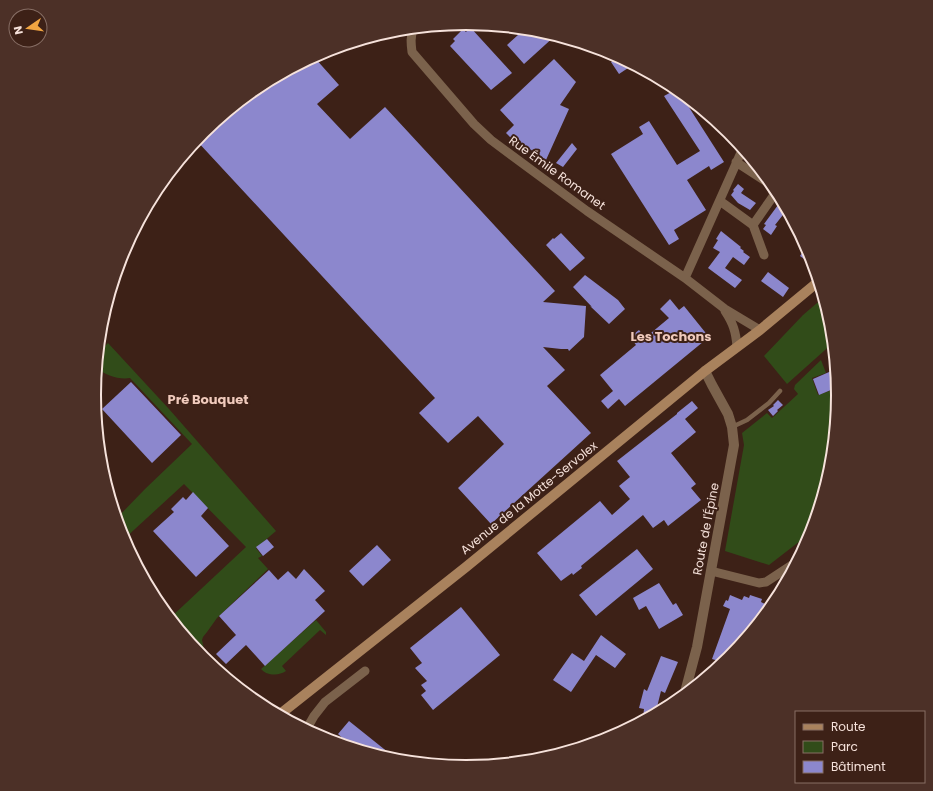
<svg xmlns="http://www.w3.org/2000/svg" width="933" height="791" viewBox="0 0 933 791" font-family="Poppins,sans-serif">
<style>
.green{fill:#314c19}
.building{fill:#8c87cd}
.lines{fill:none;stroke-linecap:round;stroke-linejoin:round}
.service{stroke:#7b624c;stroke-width:4.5}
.minor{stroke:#7b624c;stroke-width:9}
.tertiary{stroke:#7b624c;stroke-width:10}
.secondary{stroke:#a9825d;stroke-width:10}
.labels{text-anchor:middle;stroke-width:4;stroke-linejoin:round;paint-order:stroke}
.street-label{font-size:12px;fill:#f6e2db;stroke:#3d2117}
.neighbourhood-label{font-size:13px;font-weight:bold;fill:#f0cabc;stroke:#3d2117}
.rim{fill:none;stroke:#f6e2db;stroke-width:2}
</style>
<rect width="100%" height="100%" fill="#3d2117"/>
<path class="green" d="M824 297 832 323 834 342 787 384 764 356 803 315Z
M108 343 169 409 276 531 256 548 262 556 258 558 268 569 217 618 207 632 203 637 202 640 204 649V655L203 659 170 618 246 547 184 484 123 540 116 519 145 489 192 444 130 378C119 380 105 375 97 368L98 353Z
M821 360 826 373 812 378 818 395 838 388 839 396 832 464 824 473 829 478 813 531 769 565 725 551 744 445 742 433 767 413 772 418 798 394 794 389 795 385Z
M316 620 326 632V635L320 630 282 666 286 671C279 676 267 676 261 669Z"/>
<path class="building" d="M470 27 512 73 491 90 450 46 455 41 453 39 463 29 466 32Z
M512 27 539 30 556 35 524 64 507 45 518 35Z
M314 57 339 85 317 104 350 139 385 107 555 291 543 302 586 306 584 337 569 351 568 349H561L543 347 565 370 547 386 591 433 491 524 458 488 504 444 478 416 448 443 419 413 435 398 196 140 203 132 260 86Z
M619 57 634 64 619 74 611 62Z
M554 59 576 82 560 105 569 109 546 160 512 137 511 138 506 133 514 125 500 110Z
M677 89 689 98 685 101 724 162 711 170 709 166 687 180 706 210 674 230 679 239 669 245 611 154 643 134 639 127 649 121 677 165 700 151 664 96Z
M572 143 577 149 563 167 556 163Z
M738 184 744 189 741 193 756 203 750 210 738 203 731 195 734 191 733 190Z
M778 205 786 211 775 225 777 226 771 235 763 229 766 225 764 224Z
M721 231 741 247 740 248 744 251 743 252 750 257 744 265 733 257 725 268 742 280 735 288 708 268 720 252 713 248 718 240 716 239Z
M561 233 585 258 570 271 546 245 553 238 554 239Z
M807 246 811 253 815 267 800 256Z
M768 272 789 288 783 297 761 281Z
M585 275 618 300 625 309 609 324 590 306 592 307 573 287Z
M670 299 679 310 684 306 709 337 625 406 619 399 608 409 601 401 613 391 600 375 636 345 630 337 639 330 645 338 669 318 660 309Z
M836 369 838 387 819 395 813 379Z
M131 382 181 435 152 463 102 409Z
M778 400 783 405 777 410 776 409 778 411 773 416 768 410 774 406 773 405Z
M692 401 698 408 685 419 696 432 671 453 696 484 691 488 701 500 668 526 664 520 653 528 643 515 581 566 582 568 573 575 572 573 561 581 537 553 600 501 612 515 630 499 619 486 630 477 617 461 677 414V413Z
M193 492 208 508 201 516 229 546 196 577 153 531 174 512 171 509 183 497 186 500Z
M267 539 274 547 263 556 256 547Z
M377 545 391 560 363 586 349 571Z
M637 549 653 569 596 616 579 595Z
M304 569 325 591 315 600 325 611 265 666 246 645 226 664 216 654 236 635 219 616 269 570 278 580 288 571 296 579Z
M659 583 673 605 676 603 683 615 659 629 646 606 639 610 633 598Z
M730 595 742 600 744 596 749 598 750 595 762 599 761 602 765 604 762 612 764 613 762 620 730 659 725 663 712 659 730 609 723 606 726 600 728 601Z
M461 607 500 655 433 710 421 695 426 691 421 685 427 681 415 668 422 663 410 648Z
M601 635 626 654 615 668 596 655 571 692 553 680 572 653 584 661Z
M661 656 678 662 665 693 661 691 655 715 647 719 643 718 644 709 639 708 644 689 647 691Z
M349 721 399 761H394L356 750 338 734Z"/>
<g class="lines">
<path class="service" d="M732 427 747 420 769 403 780 391"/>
<path class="minor" d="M414 28C410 36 411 44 412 52L474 124 491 140 587 211 685 278 725 309 760 330
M736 162 770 184 772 189 774 195 753 225
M720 201 753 225 764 255
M685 278 743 148
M725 311C733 323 736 332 737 347
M711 571 759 583 766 582 798 561
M306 730 314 716 325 702 365 671"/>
<path class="tertiary" d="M684 696 697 647 734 445 732 427 728 414 712 385 705 371"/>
<path class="secondary" d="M279 715 466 567 705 371 760 330 819 281"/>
</g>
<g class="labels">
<g class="street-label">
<text transform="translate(557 173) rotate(36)" y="4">Rue Émile Romanet</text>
<text transform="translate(529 498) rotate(-39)" y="4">Avenue de la Motte-Servolex</text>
<text transform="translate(706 529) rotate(-79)" y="4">Route de l'Épine</text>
</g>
<g class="neighbourhood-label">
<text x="671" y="341">Les Tochons</text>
<text x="208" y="404">Pré Bouquet</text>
</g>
</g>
<path d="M0 0H933V791H0ZM101 395a365 365 0 1 1 730 0a365 365 0 1 1-730 0Z" fill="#4c3027" fill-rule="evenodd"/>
<path class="rim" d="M101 395a365 365 0 1 1 730 0a365 365 0 1 1-730 0Z"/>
<rect x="795" y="711" width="130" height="72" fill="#3d2117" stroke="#876e65"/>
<rect x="803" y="724" width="20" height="6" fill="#a9825d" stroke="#876e65"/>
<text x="831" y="731" font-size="12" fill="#f6e2db">Route</text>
<rect x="803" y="741" width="20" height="12" fill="#314c19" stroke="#876e65"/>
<text x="831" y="751" font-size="12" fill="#f6e2db">Parc</text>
<rect x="803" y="761" width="20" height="12" fill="#8c87cd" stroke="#876e65"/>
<text x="831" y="771" font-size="12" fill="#f6e2db">Bâtiment</text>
<g transform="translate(28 28) rotate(257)"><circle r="19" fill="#3d2117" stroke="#876e65"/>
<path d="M0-3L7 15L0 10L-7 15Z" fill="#f2a541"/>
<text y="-6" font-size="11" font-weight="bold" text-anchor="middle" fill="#f6e2db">N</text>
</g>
</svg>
